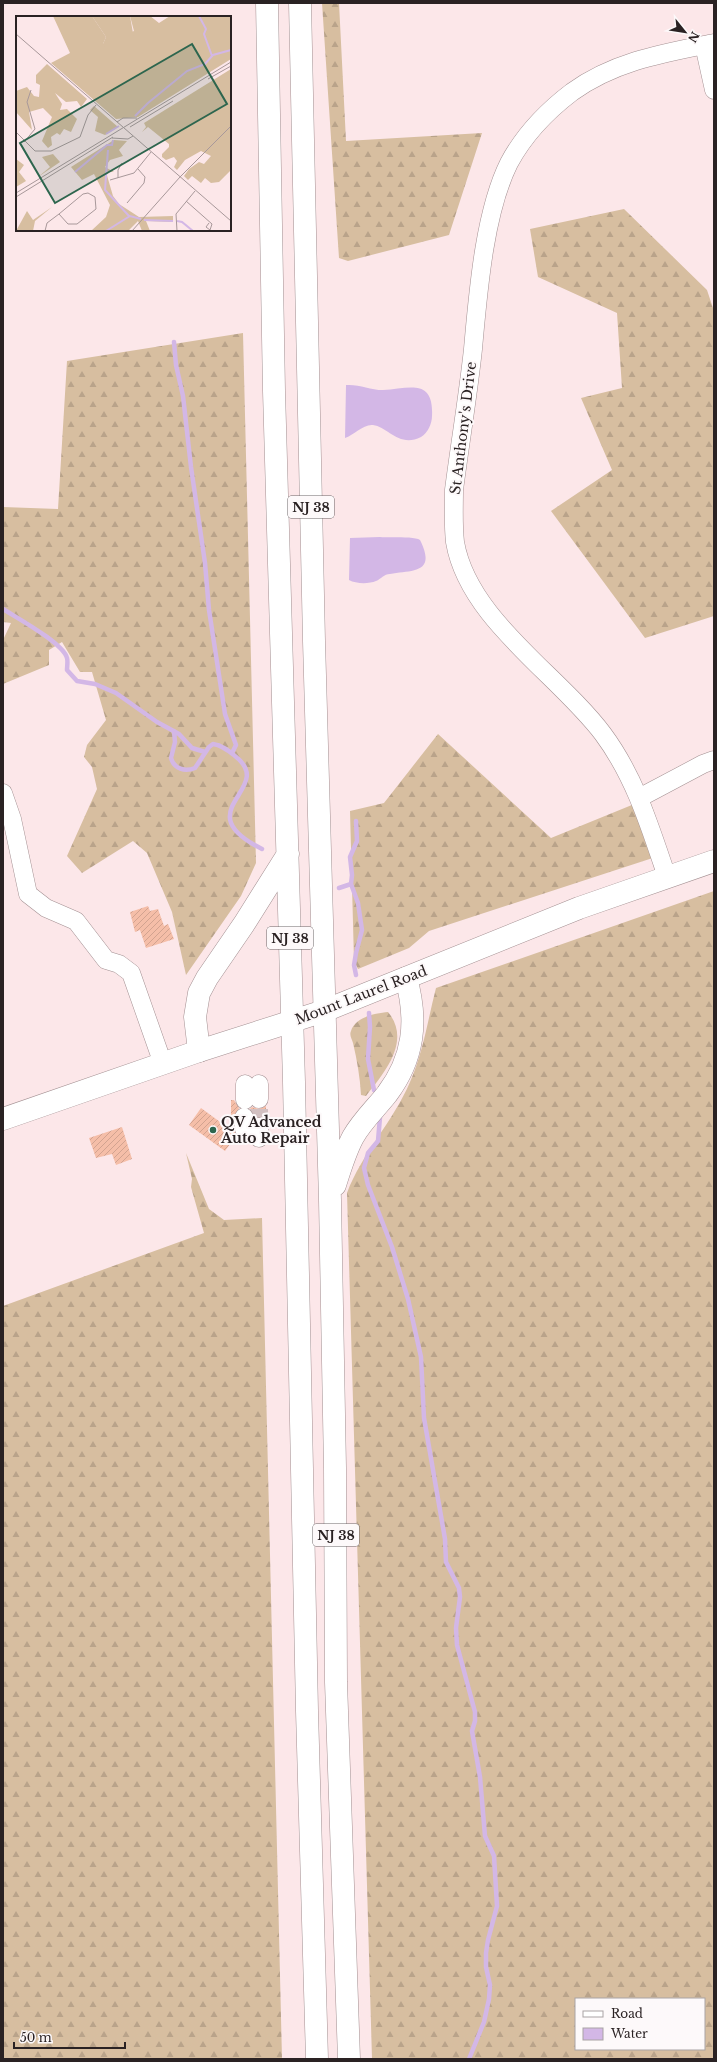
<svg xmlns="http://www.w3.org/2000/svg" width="717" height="2062" viewBox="0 0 717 2062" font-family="'Libre Baskerville',serif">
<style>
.forest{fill:url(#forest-firs);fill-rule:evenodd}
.water{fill:#d3b7e6}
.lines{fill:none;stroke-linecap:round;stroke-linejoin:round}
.stream{stroke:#d3b7e6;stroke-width:4.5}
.building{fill:url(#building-hatch)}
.minor-tunnel{stroke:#d2c0c1;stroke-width:18;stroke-dasharray:18 9;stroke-linecap:butt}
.minor-casing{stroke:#a39092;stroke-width:19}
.major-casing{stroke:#a39092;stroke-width:23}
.highway-casing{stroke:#a39092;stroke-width:23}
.minor{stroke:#fff;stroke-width:18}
.major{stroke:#fff;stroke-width:22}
.highway{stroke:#fff;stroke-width:22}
.poi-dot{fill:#2d664e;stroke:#fdf9fa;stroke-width:1.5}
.labels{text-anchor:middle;stroke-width:4;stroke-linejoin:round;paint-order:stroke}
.shield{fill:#fdf9fa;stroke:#696264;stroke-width:1}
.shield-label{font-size:13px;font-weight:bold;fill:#2a2223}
.street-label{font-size:14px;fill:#2a2223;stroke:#fdf9fa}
.poi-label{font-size:14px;font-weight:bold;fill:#2a2223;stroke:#fdf9fa;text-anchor:start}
.inset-river{fill:none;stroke:#d3b7e6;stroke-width:2}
.inset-road{fill:none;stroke:#a8989a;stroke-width:1}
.view{fill:#2d664e;fill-opacity:0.15;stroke:#2d664e;stroke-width:2}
.inset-edge{fill:none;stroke:#2a2223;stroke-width:2}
</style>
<defs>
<pattern id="forest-firs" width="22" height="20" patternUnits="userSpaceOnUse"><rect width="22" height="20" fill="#d7bea0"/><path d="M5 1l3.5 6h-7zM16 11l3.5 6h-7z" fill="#b9a38a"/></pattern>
<pattern id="building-hatch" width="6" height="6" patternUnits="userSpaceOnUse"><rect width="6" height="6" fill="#f5bea8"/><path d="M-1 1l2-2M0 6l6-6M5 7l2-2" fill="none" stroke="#d2a390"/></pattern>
</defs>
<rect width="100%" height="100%" fill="#fce7e9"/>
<path class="forest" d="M322 3H339L346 141 482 133 449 235 348 261 339 258Z
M624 209 707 290 714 311V616L645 638 551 511 612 470 581 398 622 388 617 313 538 277 530 229Z
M243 333 256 863 241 896 186 975 172 912 147 853 133 841 82 873 67 856 97 789 92 767 84 757 87 745 106 720 92 672H80L62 642 49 650V665L3 684V640L11 623 3 622V507L58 509 67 361Z
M438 734 551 838 649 798 668 853 429 931 409 948 358 969 354 961 350 811 384 803Z
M714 891V2059H372L347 1193C362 1153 393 1122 410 1082 423 1053 428 1019 436 988ZM576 1999H704V2049H576Z
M388 1012C412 1041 384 1073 366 1096L361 1095C360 1077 357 1060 353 1043 352 1039 349 1035 351 1031 355 1017 376 1013 388 1012Z
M186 1153 209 1209 224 1220 262 1218 282 2059H3V1306L204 1233 191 1187 192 1179Z"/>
<path class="water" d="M346 385C359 384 370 390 383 390 408 389 434 377 432 416 432 423 428 433 421 437 399 448 388 427 373 425 363 424 354 435 345 438Z
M380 537C389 538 414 536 420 540 437 574 412 570 390 574 384 574 381 579 376 581 369 584 356 584 349 580L350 538Z"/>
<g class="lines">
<path class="stream" d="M174 342 176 365 183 396 191 467 205 563 209 610 225 714 236 745 232 753
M3 609C17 618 63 643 67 658 68 661 67 667 67 670L77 681 95 684 116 693 157 722 179 734 192 748 205 752
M174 731 175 742 171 758C174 769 185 772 195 768L209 747 213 744C222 745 229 751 235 756 278 789 184 810 262 849
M339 888 351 884
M356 975 354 965 356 953 362 930 358 903 351 884 352 875 350 857 357 841 356 821
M369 1013 370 1027 368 1059 374 1090
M380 1117 378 1141 368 1153 364 1168 368 1185 392 1247 408 1299 421 1357 424 1418 445 1539 446 1562 459 1588 460 1597 456 1628 457 1645 475 1712V1721L472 1731 480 1777 485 1836 494 1856 497 1906 488 1940 486 1953V1967L490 1985 489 1999 484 2022 469 2059"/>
</g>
<path class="building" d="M148 906 150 911 158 909 164 926 168 924 174 939 146 948 140 930 135 932 130 912Z
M231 1100H234L239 1108 234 1117V1129L236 1136 225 1151 189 1125 201 1108 231 1130Z
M266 1106V1120L259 1117 254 1118 250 1109 252 1107 259 1109Z
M122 1127 132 1159 116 1165 112 1154 96 1158 89 1138Z"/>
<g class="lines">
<path class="minor-tunnel" d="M259 1127V1099"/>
<defs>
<path id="minor" d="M704 45 714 90
M3 793 12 819 28 894 46 908 76 921 106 960 119 964 131 973 163 1064
M639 798 703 764 714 760
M667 877C650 827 635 777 603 734 558 674 468 619 455 542 453 524 454 507 454 490 460 443 468 396 473 349 478 294 484 213 509 163 524 135 547 111 572 92 615 61 664 53 714 43
M259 1099V1084
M245 1100V1084
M244 1117V1129
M259 1138V1127"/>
<path id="major" d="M3 1119 199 1051 324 1011 579 908 714 861"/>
<path id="highway" d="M267 3 274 391 294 1082 307 1711 317 2059
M300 3 314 641 330 1200 335 1468 336 1682 349 2059
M199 1051 195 1017 199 993 207 978 244 924 288 854
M335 1185C340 1169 345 1152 353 1137 362 1121 376 1108 387 1094 414 1058 418 1021 406 978"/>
</defs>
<use href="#minor" class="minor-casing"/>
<use href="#major" class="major-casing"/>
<use href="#highway" class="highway-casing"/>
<use href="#minor" class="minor"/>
<use href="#major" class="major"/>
<use href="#highway" class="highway"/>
</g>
<circle class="poi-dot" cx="213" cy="1130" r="4"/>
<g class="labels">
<g class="shield">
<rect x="288" y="496" width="46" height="22" rx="3"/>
<rect x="267" y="927" width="46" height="22" rx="3"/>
<rect x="313" y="1524" width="46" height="22" rx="3"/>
</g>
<g class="shield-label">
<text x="311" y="512">NJ 38</text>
<text x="290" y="943">NJ 38</text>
<text x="336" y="1540">NJ 38</text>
</g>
<g class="street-label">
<text transform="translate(463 428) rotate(-83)" y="5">St Anthony's Drive</text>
<text transform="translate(361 995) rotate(-21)" y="5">Mount Laurel Road</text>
</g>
<g class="poi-label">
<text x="221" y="1127">QV Advanced<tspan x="221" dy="16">Auto Repair</tspan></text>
</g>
</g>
<g transform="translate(16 16)">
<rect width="215" height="215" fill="#fce7e9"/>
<path d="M37 0H76L90 21 87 28 118 15 114 0H134L143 7 154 0H215V43L122 101 100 103 35 47 54 37ZM31 48 71 83 65 91 61 85 50 86 39 77 46 88 44 94 51 93 61 103 55 116 48 113 44 119 41 117 35 121 36 129 32 132 26 125 36 101 27 92 13 96 16 114 0 96V75L11 71 18 80 23 81 24 69 20 67V59ZM215 53V154L203 166 195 167 189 162 185 167 176 160 172 164 168 160 173 153 183 146 188 148 195 140 185 135 169 144 161 154 158 151 161 145 158 141 150 144 146 141V138L153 131V128L132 111 126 116 130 111 128 107ZM78 90 102 111 89 119 79 115 82 101 74 94ZM98 124 111 125 103 134 107 140 94 144 89 151 98 156H90L97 180 103 188 123 201 157 200V206L130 205 134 215H126L122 205 112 215H75L90 201 94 189 78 158 66 164 55 151ZM37 138 44 146 22 161 34 151 26 141ZM0 143 8 149 3 156 10 165 0 171ZM36 191 19 205 17 215H0L11 195 17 204Z" fill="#d7bea0"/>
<path d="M76 0H114L118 23 108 31H89L87 28 90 21Z" fill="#d7bea0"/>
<path class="inset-river" d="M183 0 190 13 188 18 196 40M119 100 132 87 171 55 189 48 197 39 215 34M90 118 103 110M92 134 89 174 113 200M59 156 91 129H96L97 124M128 204 157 205M161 205 166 206 177 215M90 215 114 200 125 203"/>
<path class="inset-road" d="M0 18 215 205M192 63 215 50M101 106 107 102H121M114 111 157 85M0 116 19 135H35L64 121 72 99 80 89M96 122 112 123 117 120M8 126 19 113 11 86 15 74M102 162V154L106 147M94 164 118 157 135 136M0 177 215 46M67 178 72 177 79 181 80 193 61 208H52L43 198ZM0 181 97 121M170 185 196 208 194 214 190 211 193 207M111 187 128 167 129 161 122 153M29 215 31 207 43 198M116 215 164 161 215 110M161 215 160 198 179 175"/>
<path class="view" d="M176 28 211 88 39 187 4 127Z"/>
<rect width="215" height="215" class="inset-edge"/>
</g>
<rect width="717" height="2062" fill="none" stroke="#2a2223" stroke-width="8"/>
<rect x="575" y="1998" width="130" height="52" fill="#fdf9fa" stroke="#a9a3a4"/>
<rect x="583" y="2011" width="20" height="6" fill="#ffffff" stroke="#a9a3a4"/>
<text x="611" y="2018" font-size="12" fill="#2a2223">Road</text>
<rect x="583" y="2028" width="20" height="12" fill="#d3b7e6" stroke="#a9a3a4"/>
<text x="611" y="2038" font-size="12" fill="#2a2223">Water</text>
<g transform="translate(685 32) rotate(120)" stroke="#fdf9fa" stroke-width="3" paint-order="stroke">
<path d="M0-3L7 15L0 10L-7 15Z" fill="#2a2223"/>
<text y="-6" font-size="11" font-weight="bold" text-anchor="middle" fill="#2a2223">N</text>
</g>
<path d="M14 2042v6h111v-6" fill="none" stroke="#2a2223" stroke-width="2"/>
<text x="20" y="2042" font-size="12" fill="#2a2223" stroke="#fdf9fa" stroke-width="3" paint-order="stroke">50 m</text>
</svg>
